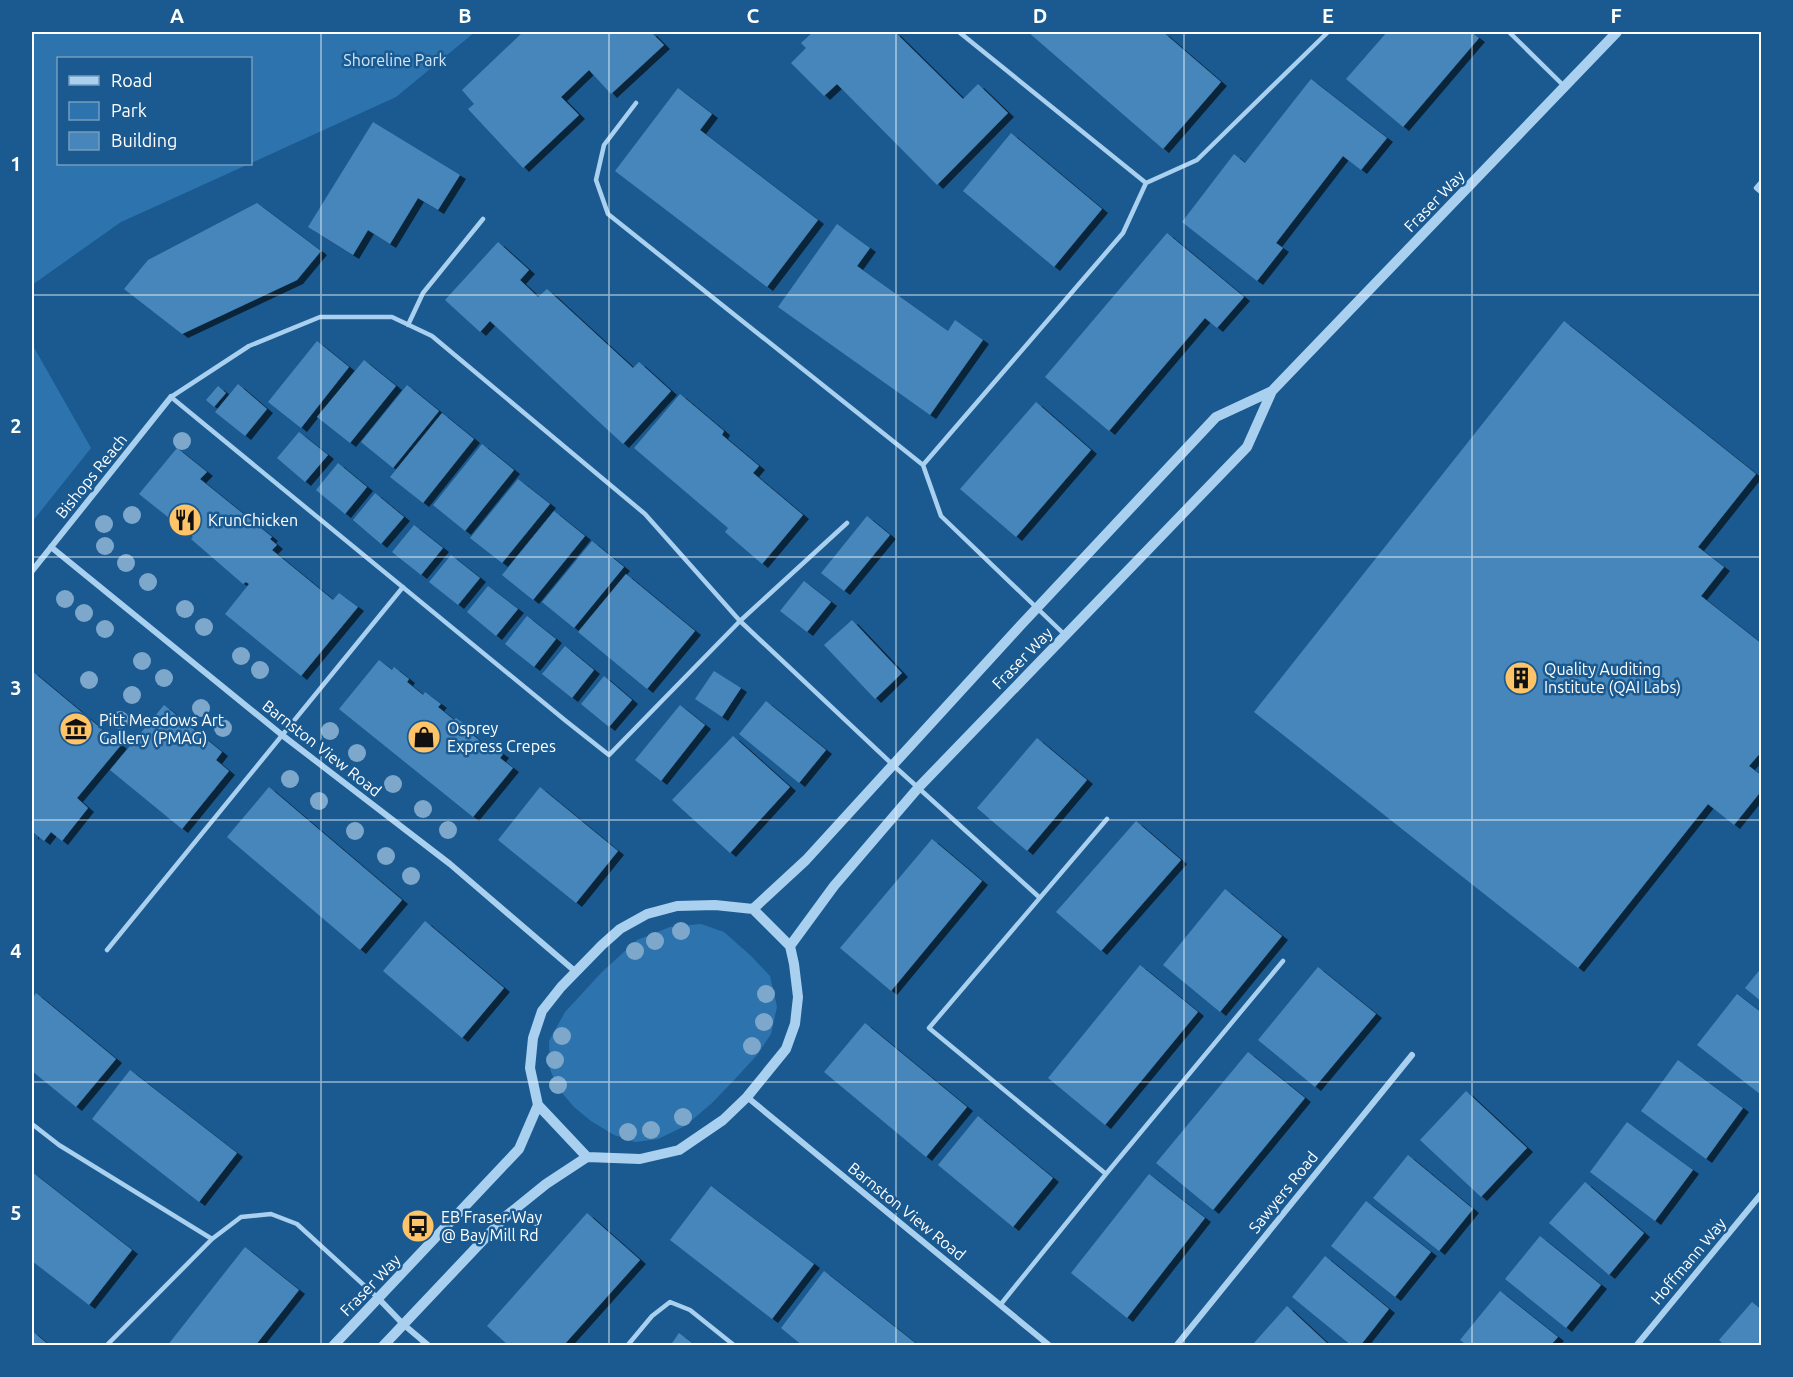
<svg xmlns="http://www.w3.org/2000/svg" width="1793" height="1377" viewBox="0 0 1793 1377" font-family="Ubuntu,sans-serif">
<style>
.green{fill:#2d74af}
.building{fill:#4786ba;filter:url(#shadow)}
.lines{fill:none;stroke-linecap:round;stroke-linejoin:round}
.service{stroke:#aad0ef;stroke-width:4.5}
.minor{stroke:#aad0ef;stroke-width:6}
.tertiary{stroke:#aad0ef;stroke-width:10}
.tree{fill:#7ea8cb}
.grid{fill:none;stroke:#fff;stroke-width:1.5;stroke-opacity:0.55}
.labels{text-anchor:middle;stroke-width:5;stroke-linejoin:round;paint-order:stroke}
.park-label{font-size:16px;fill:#d0e8fa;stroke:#1a5a91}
.street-label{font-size:16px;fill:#fff;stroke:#1a5a91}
.poi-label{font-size:16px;fill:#fff;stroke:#1a5a91;text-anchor:start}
.neatline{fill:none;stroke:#fff;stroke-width:2}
.grid-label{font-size:20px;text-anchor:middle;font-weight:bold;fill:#fff}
</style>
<defs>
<filter id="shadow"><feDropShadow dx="6" dy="4" stdDeviation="0" flood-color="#0009"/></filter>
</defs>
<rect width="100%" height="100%" fill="#1a5a91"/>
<path class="green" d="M32 32H475L396 97 251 163 250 58H58V164H249L121 222 32 285Z
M32 344 91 448 32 522Z
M701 924 724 932 751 956 770 976 777 1007 771 1034 757 1055 735 1079 712 1103 685 1126 658 1139 635 1142 614 1135 591 1121 574 1107 557 1087 550 1069 549 1041 565 1012 602 972 637 940 670 927Z"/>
<path class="building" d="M523 32H651L664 45 611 94 589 70 561 97 579 115 523 168 468 109 474 104 462 90Z
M813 32H895L963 99 978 84 1008 113 937 185 837 84 824 96 791 63 806 48 801 43Z
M1028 32H1163L1221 82 1163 149Z
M1387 32H1471L1479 38 1403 127 1346 79Z
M1311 79 1387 138 1361 170 1343 156 1276 243 1283 248 1257 281 1182 222 1234 154 1245 163Z
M678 88 712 114 700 130 818 220 767 287 615 171Z
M373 122 460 175 438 210 418 198 390 244 368 230 353 255 308 227Z
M1011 133 1102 209 1054 267 963 191Z
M257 203 321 251 297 280 182 334 124 289 148 260Z
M837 224 870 248 857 266 948 331 955 320 983 340 930 415 778 307Z
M1167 233 1244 297 1217 328 1205 318 1109 431 1045 377Z
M498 242 529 270 520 280 538 297 547 289 633 368 639 362 671 391 623 444 490 321 480 332 445 300Z
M1564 321 1756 474 1698 547 1724 567 1701 596 1762 644V751L1749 766 1762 776V790L1734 825 1708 804 1578 968 1254 712Z
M317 341 349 367 301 428 268 402Z
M364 360 396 386 350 443 317 417Z
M238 384 267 409 245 436 215 412Z
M407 385 439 411 393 468 361 442Z
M218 386 226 393 214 407 206 400Z
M680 394 724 431 722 435 759 466 753 473 803 515 762 564 725 532 728 528 634 448Z
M1036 402 1091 450 1016 537 960 489Z
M442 413 474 439 423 503 390 477Z
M299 432 328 455 305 482 277 458Z
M482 444 514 470 465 531 433 505Z
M177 448 207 472 200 479 272 537 270 539 277 545 272 550 333 600 339 593 358 607 301 676 225 614 249 584 246 582 243 584 191 539 193 537 139 494Z
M338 463 367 487 345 514 316 490Z
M518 479 550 504 502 563 470 538Z
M375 493 404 517 381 544 353 520Z
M554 511 585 536 533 600 502 575Z
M867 516 890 535 844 591 821 573Z
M414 525 443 548 421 575 392 552Z
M592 541 624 567 574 628 542 602Z
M451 555 480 578 458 605 429 582Z
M626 574 695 631 647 689 578 632Z
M804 581 831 602 807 632 780 611Z
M488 586 518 609 496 636 467 612Z
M527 616 556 639 534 667 505 644Z
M852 620 902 673 875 699 824 645Z
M565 646 594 670 572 698 542 674Z
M379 660 392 670 394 667 409 679 407 682 423 695 425 692 441 704 438 707 454 720 456 718 471 729 469 732 486 746 488 743 503 754 500 758 513 768 473 817 339 709Z
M32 671 121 745 77 798 88 808 62 841 51 832 44 841 34 833 32 836Z
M714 671 741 688 722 717 695 699Z
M604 676 632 700 609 727 581 704Z
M766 701 826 750 799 783 739 734Z
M164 705 222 752 216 760 229 771 182 829 110 770Z
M680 705 705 725 661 781 635 760Z
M733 736 790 787 730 853 672 800Z
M1037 738 1087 780 1027 851 977 808Z
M269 787 402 900 360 950 227 837Z
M540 787 618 851 576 903 498 840Z
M1136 821 1181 860 1101 951 1056 912Z
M932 839 982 881 891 991 840 948Z
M1225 889 1282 936 1220 1012 1163 965Z
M425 921 504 988 462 1038 383 971Z
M1140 965 1198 1012 1105 1125 1048 1078Z
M1318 967 1376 1014 1315 1087 1258 1040Z
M1762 967V1002L1745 988Z
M36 993 116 1059 76 1107 32 1071V999Z
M1737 994 1762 1013V1091L1760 1094 1697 1045Z
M865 1023 967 1107 926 1157 824 1072Z
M1248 1052 1305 1098 1213 1210 1156 1163Z
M1678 1060 1743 1108 1706 1159 1641 1111Z
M130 1070 237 1153 199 1202 92 1119Z
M1466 1091 1527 1148 1481 1197 1420 1140Z
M978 1116 1053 1178 1013 1227 938 1165Z
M1627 1122 1693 1170 1655 1221 1590 1172Z
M1408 1155 1473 1209 1439 1251 1373 1198Z
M32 1172 132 1250 89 1305 32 1261Z
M1149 1174 1205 1218 1127 1318 1071 1273Z
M1585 1182 1644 1233 1609 1275 1549 1223Z
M711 1186 814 1264 772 1319 670 1240Z
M1366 1201 1431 1252 1395 1297 1331 1246Z
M587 1213 640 1260 563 1346H509L487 1326Z
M1540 1236 1601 1285 1566 1328 1505 1279Z
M245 1247 299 1290 255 1346H167Z
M1325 1256 1389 1309 1360 1346H1352L1292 1297Z
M824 1271 919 1346H803L781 1328Z
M1500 1291 1558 1337 1550 1346H1468L1460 1340Z
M1752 1302 1762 1310V1346H1725L1719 1340Z
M1287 1306 1330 1346H1256L1254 1343Z
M32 1331 50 1346H32Z
M679 1333 696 1346H670Z"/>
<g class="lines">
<path class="service" d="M959 32 1146 183
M1509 32 1564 86
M636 103 604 145 596 180 608 214 923 465 941 516 1064 634
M1762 181 1756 188 1762 193
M408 325 423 293 483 219
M923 465 1123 233 1146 183 1197 160 1328 32
M847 523 740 621 609 755 566 721 171 397 249 346 320 317H392L432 336 645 514 740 621 893 765 1039 897
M107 950 403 587
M32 1124 59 1145 212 1239
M1106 1174 929 1028 1107 819
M1001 1304 1106 1174 1283 961
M106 1346 212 1239 241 1217 271 1214 297 1224 378 1298
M627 1346 652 1316 670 1302 690 1310 735 1346"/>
<path class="minor" d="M51 547 282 735 450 864 576 972
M32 571 171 397
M747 1097 1050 1346
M378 1298 403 1324 429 1346
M1176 1346 1412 1055
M1636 1346 1762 1193"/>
<path class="tertiary" d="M715 905 753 909 790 946 794 964 798 997 795 1024 786 1049 747 1097 723 1120 679 1150 640 1159 587 1157 538 1105 530 1068 533 1038 542 1011 561 987 602 945 620 929 647 914 677 906Z
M753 909 806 860 1020 626 1216 417 1272 391
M790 946 834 886 918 788 1247 447 1272 391 1617 32
M333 1346 519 1149 538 1105
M383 1346 505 1217 546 1184 587 1157"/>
</g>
<g class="tree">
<circle cx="182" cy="441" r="9"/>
<circle cx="132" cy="515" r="9"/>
<circle cx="104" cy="524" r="9"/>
<circle cx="105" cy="546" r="9"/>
<circle cx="126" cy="563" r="9"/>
<circle cx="148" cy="582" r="9"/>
<circle cx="65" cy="599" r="9"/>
<circle cx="185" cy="609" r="9"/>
<circle cx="84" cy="613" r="9"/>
<circle cx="204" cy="627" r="9"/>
<circle cx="105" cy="629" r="9"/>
<circle cx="241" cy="656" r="9"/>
<circle cx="142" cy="661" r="9"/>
<circle cx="260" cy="670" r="9"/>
<circle cx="164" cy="678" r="9"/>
<circle cx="89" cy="680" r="9"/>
<circle cx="132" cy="695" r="9"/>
<circle cx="201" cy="708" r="9"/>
<circle cx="120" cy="720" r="9"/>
<circle cx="223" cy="728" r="9"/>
<circle cx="330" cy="731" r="9"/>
<circle cx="357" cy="753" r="9"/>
<circle cx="290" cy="779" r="9"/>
<circle cx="393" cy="784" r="9"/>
<circle cx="319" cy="801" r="9"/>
<circle cx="423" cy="809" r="9"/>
<circle cx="448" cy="830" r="9"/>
<circle cx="355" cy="831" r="9"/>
<circle cx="386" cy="856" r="9"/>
<circle cx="411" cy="876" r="9"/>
<circle cx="681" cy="931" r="9"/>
<circle cx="655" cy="941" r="9"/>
<circle cx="635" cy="951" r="9"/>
<circle cx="766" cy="994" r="9"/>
<circle cx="764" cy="1022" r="9"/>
<circle cx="562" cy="1036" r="9"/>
<circle cx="752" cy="1046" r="9"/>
<circle cx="555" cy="1060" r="9"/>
<circle cx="558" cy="1085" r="9"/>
<circle cx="683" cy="1117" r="9"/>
<circle cx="651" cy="1130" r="9"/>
<circle cx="628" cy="1132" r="9"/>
</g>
<path class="grid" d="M321 32V1346M609 32V1346M896 32V1346M1184 32V1346M1472 32V1346M32 295H1762M32 557H1762M32 820H1762M32 1082H1762"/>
<defs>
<symbol id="restaurant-disc" viewBox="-11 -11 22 22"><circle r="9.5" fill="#ffc468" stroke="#1a5a91"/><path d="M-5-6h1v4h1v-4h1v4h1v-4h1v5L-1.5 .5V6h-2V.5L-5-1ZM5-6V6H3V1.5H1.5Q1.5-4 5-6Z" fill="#111"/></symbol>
<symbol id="building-disc" viewBox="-11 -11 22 22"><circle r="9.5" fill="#ffc468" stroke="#1a5a91"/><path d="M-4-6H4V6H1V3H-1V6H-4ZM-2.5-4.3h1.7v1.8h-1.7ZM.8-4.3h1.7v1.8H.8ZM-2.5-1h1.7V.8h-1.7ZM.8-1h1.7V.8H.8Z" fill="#111"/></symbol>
<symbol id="museum-disc" viewBox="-11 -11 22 22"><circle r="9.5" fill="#ffc468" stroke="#1a5a91"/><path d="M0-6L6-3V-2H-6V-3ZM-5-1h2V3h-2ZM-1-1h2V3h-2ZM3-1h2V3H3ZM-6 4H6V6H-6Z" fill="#111"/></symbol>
<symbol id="shop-disc" viewBox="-11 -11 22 22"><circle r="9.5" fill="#ffc468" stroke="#1a5a91"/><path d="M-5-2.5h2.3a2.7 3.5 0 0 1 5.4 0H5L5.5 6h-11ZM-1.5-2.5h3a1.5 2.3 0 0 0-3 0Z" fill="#111"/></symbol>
<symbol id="bus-disc" viewBox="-11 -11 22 22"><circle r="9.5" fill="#ffc468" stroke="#1a5a91"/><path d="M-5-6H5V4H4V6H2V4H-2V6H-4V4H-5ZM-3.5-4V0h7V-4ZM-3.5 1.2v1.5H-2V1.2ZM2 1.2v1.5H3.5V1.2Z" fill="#111"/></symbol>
</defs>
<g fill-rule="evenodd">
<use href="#restaurant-disc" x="166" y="501" width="38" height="38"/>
<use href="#building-disc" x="1502" y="659" width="38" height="38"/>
<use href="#museum-disc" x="57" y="710" width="38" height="38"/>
<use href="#shop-disc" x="405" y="718" width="38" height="38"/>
<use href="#bus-disc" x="399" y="1207" width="38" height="38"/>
</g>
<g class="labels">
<g class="park-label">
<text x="395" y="66">Shoreline Park</text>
</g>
<g class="street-label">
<text transform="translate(1434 201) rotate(-46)" y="6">Fraser Way</text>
<text transform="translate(91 476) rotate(-51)" y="6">Bishops Reach</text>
<text transform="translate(1022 658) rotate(-46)" y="6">Fraser Way</text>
<text transform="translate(322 748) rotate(38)" y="6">Barnston View Road</text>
<text transform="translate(1283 1192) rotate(-51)" y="6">Sawyers Road</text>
<text transform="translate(907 1211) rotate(39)" y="6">Barnston View Road</text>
<text transform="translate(1688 1261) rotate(-50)" y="6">Hoffmann Way</text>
<text transform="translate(370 1285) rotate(-46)" y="6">Fraser Way</text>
</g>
<g class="poi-label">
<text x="208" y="526">KrunChicken</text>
<text x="1544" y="675">Quality Auditing<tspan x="1544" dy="18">Institute (QAI Labs)</tspan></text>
<text x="99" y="726">Pitt Meadows Art<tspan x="99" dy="18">Gallery (PMAG)</tspan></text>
<text x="447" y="734">Osprey<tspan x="447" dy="18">Express Crepes</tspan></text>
<text x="441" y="1223">EB Fraser Way<tspan x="441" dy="18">@ Bay Mill Rd</tspan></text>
</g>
</g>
<rect width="1793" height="1377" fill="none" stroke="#1a5a91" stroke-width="66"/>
<rect x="57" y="57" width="195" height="108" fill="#1a5a91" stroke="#769cbd" stroke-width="1.5"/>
<rect x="69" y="76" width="30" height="9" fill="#aad0ef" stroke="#769cbd" stroke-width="1.5"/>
<text x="111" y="87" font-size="18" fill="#ffffff">Road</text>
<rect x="69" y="102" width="30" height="18" fill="#2d74af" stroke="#769cbd" stroke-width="1.5"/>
<text x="111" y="117" font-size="18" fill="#ffffff">Park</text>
<rect x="69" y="132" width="30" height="18" fill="#4786ba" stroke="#769cbd" stroke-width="1.5"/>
<text x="111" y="147" font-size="18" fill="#ffffff">Building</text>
<rect x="33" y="33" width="1727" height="1311" class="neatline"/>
<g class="grid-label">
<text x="177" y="23">A</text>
<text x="465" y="23">B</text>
<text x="753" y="23">C</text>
<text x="1040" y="23">D</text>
<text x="1328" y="23">E</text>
<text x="1616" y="23">F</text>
<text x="16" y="171">1</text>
<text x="16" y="433">2</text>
<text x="16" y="695">3</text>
<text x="16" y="958">4</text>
<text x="16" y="1220">5</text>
</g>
</svg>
